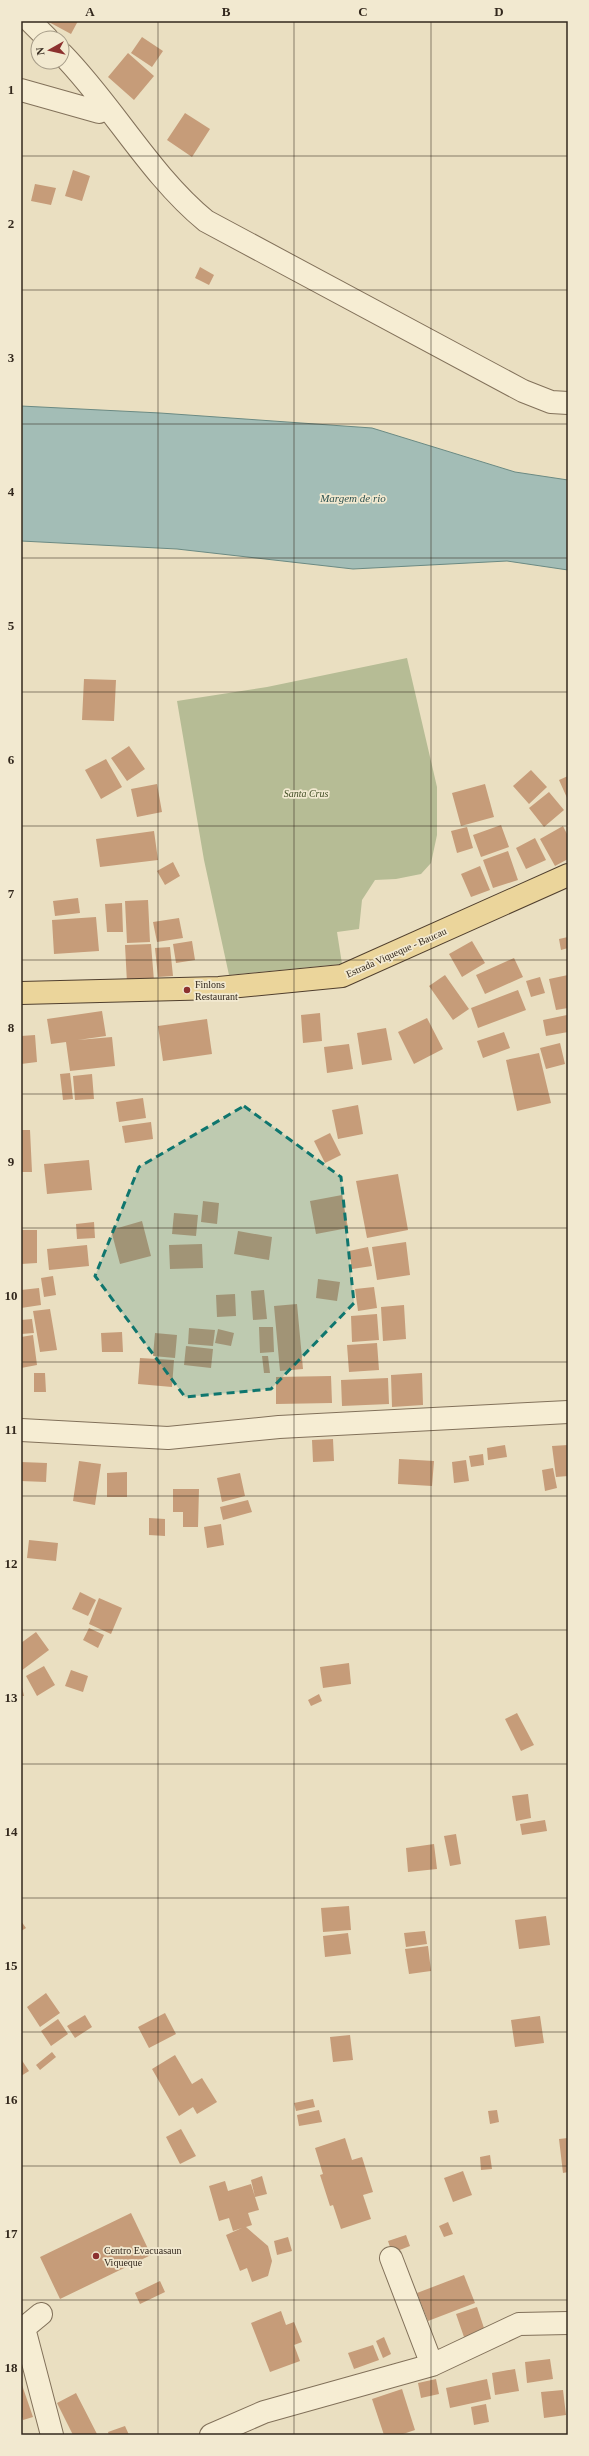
<svg xmlns="http://www.w3.org/2000/svg" width="589" height="2456" viewBox="0 0 589 2456" font-family="'Times New Roman',serif">
<style>
.cemetery{fill:#b6bc95}
.water{fill:#a3bdb6;stroke:#6b8a83}
.building{fill:#c69c79}
.lines{fill:none;stroke-linecap:round;stroke-linejoin:round}
.minor-casing{stroke:#82715a;stroke-width:24}
.major-casing{stroke:#503f2e;stroke-width:24}
.minor{stroke:#f6edd3;stroke-width:22}
.major{stroke:#ebd59b;stroke-width:22}
.marked{fill:#0f766e;fill-opacity:0.2;stroke:#0f766e;stroke-width:3;stroke-dasharray:8 5;stroke-linejoin:round}
.grid{fill:none;stroke:#33281d;stroke-width:1;stroke-opacity:0.55}
.poi-dot{fill:#8c312f;stroke:#f2e9d0;stroke-width:1.5}
.labels{text-anchor:middle;stroke-width:3.5;stroke-linejoin:round;paint-order:stroke}
.park-label{font-size:10px;font-style:italic;fill:#424e25;stroke:#f2e9d0}
.street-label{font-size:10px;fill:#33281d;stroke:#f2e9d0}
.poi-label{font-size:10px;fill:#33281d;stroke:#f2e9d0;text-anchor:start}
.water-label{font-size:11px;font-style:italic;fill:#2d5250;stroke:#f2e9d0}
.neatline{fill:none;stroke:#33281d;stroke-width:1.5}
.grid-label{font-size:13px;text-anchor:middle;font-weight:bold;fill:#33281d}
</style>
<rect width="100%" height="100%" fill="#eadfc1"/>
<path class="cemetery" d="M407 658 437 787V835L431 863 421 874 396 879 375 880 362 900 359 929 337 932 342 964 229 975 204 860 177 701 267 687Z"/>
<path class="water" d="M21 406 160 413 372 428 515 472 568 480V570L507 561 353 569 177 549 21 541Z"/>
<path class="building" d="M47 21H78L71 34Z
M142 37 163 51 152 67 131 53Z
M128 53 154 76 134 100 108 77Z
M185 113 210 129 192 157 167 140Z
M73 170 90 176 82 201 65 196Z
M35 184 56 188 51 205 31 201Z
M200 267 214 275 209 285 195 278Z
M84 679 116 680 114 721 82 720Z
M129 746 145 769 127 781 111 758Z
M106 759 122 787 101 799 85 770Z
M531 770 547 787 529 804 513 786Z
M568 776V800L559 780Z
M157 784 162 812 137 817 131 789Z
M485 784 494 817 461 826 452 793Z
M549 792 564 810 544 827 529 808Z
M501 825 509 847 481 857 473 835Z
M563 826 568 836V859L555 866 540 839Z
M467 827 473 848 457 853 451 831Z
M154 831 158 860 100 867 96 839Z
M535 838 546 860 526 869 516 848Z
M508 851 518 880 493 888 483 860Z
M173 862 180 876 165 885 157 871Z
M480 866 490 890 471 897 461 874Z
M78 898 80 913 55 916 53 901Z
M148 900 150 942 127 943 125 901Z
M122 903 123 932H107L105 904Z
M96 917 99 951 54 954 52 920Z
M179 918 183 938 157 942 153 922Z
M568 937V948L561 950 559 939Z
M192 941 195 960 176 963 173 944Z
M472 941 485 963 462 977 449 954Z
M151 944 154 981 127 983 125 945Z
M170 947 173 976 158 977 155 948Z
M514 958 523 977 485 994 476 975Z
M445 975 469 1009 453 1020 429 986Z
M568 975V1008L556 1010 549 979Z
M540 977 545 993 531 997 526 981Z
M518 990 526 1010 478 1028 471 1008Z
M102 1011 106 1036 78 1040 112 1037 115 1066 70 1071 66 1042 51 1044 47 1019Z
M320 1013 322 1041 303 1043 301 1015Z
M567 1015 568 1032 546 1036 543 1020Z
M427 1018 443 1049 414 1064 398 1032Z
M207 1019 212 1054 163 1061 158 1026Z
M386 1028 392 1060 362 1065 357 1033Z
M504 1032 510 1048 483 1058 477 1041Z
M35 1035 37 1062 21 1064V1036Z
M560 1043 565 1064 546 1069 540 1048Z
M349 1044 353 1069 327 1073 324 1047Z
M539 1053 551 1103 517 1111 506 1060Z
M70 1073 73 1099 63 1100 60 1074Z
M92 1074 94 1099 75 1100 73 1076Z
M143 1098 146 1118 119 1122 116 1102Z
M358 1105 363 1134 338 1139 332 1110Z
M151 1122 153 1139 125 1143 122 1126Z
M21 1130H30L32 1172H21Z
M330 1133 341 1155 325 1163 314 1141Z
M89 1160 92 1190 47 1194 44 1164Z
M398 1174 408 1230 367 1238 356 1181Z
M342 1195 348 1228 316 1234 310 1201Z
M203 1201 219 1203 217 1224 201 1222Z
M174 1213 198 1215 196 1236 172 1234Z
M142 1221 151 1256 120 1264 111 1230Z
M94 1222 95 1238 77 1239 76 1224Z
M21 1230H37V1263L21 1264Z
M238 1231 272 1237 269 1260 234 1254Z
M406 1242 410 1275 377 1280 372 1247Z
M202 1244 203 1268 170 1269 169 1245Z
M87 1245 89 1266 49 1270 47 1249Z
M368 1247 372 1266 352 1269 349 1251Z
M53 1276 56 1295 44 1297 41 1278Z
M318 1279 340 1282 337 1301 316 1298Z
M374 1287 377 1308 358 1311 355 1289Z
M39 1288 41 1305 21 1308V1290Z
M264 1290 267 1319 253 1320 251 1291Z
M235 1294 236 1316 217 1317 216 1295Z
M297 1304 303 1369 280 1371 274 1306Z
M404 1305 406 1339 383 1341 381 1307Z
M50 1309 57 1350 40 1352 33 1311Z
M377 1314 379 1340 352 1342 351 1316Z
M32 1319 34 1333 21 1334V1320Z
M259 1327H273L274 1352 260 1353Z
M189 1328 215 1330 213 1346 188 1344Z
M218 1329 234 1333 231 1346 215 1343Z
M122 1332 123 1352H102L101 1333Z
M155 1333 177 1335 175 1358 153 1356Z
M33 1335 37 1365 21 1368V1337Z
M377 1343 379 1370 349 1372 347 1345Z
M186 1346 213 1349 211 1368 184 1365Z
M262 1356H268L270 1373H264Z
M140 1358 174 1360 172 1387 138 1384Z
M34 1373H45L46 1392H34Z
M422 1373 423 1405 392 1407 391 1375Z
M331 1376 332 1403 276 1404V1377Z
M388 1378 389 1404 342 1406 341 1380Z
M333 1439 334 1461 313 1462 312 1440Z
M505 1445 507 1457 488 1460 487 1448Z
M568 1445V1476L556 1477 552 1446Z
M483 1454 484 1465 471 1467 469 1456Z
M399 1459 434 1461 432 1486 398 1484Z
M466 1460 469 1481 454 1483 452 1462Z
M79 1461 101 1464 95 1505 73 1501Z
M21 1462 47 1463 46 1482 21 1481Z
M553 1468 557 1488 545 1491 542 1470Z
M127 1472V1497H107V1473Z
M240 1473 245 1496 222 1502 217 1478Z
M173 1489H199L198 1527H183V1512H173Z
M248 1500 252 1512 223 1520 220 1507Z
M149 1518 165 1519V1536L149 1535Z
M221 1524 224 1545 207 1548 204 1527Z
M29 1540 58 1543 56 1561 27 1558Z
M80 1592 96 1600 88 1616 72 1609Z
M99 1598 122 1608 111 1634 89 1624Z
M89 1628 104 1635 98 1648 83 1640Z
M36 1632 49 1650 21 1671V1643Z
M349 1663 351 1684 323 1688 320 1667Z
M44 1666 55 1685 37 1696 26 1676Z
M71 1670 88 1676 83 1692 65 1686Z
M21 1683 24 1696H21Z
M319 1694 322 1701 311 1706 308 1700Z
M517 1713 534 1745 521 1751 505 1719Z
M528 1794 531 1818 516 1821 512 1796Z
M545 1820 547 1831 522 1835 520 1824Z
M456 1834 461 1864 450 1866 444 1836Z
M434 1844 437 1869 408 1872 406 1848Z
M349 1906 351 1930 323 1932 321 1908Z
M546 1916 550 1945 519 1949 515 1920Z
M21 1921 26 1928 21 1931Z
M425 1931 427 1944 406 1947 404 1933Z
M348 1933 351 1954 325 1957 323 1936Z
M428 1946 431 1971 409 1974 405 1949Z
M46 1993 60 2013 40 2027 27 2007Z
M165 2013 176 2034 149 2048 138 2027Z
M85 2015 92 2027 75 2038 67 2026Z
M540 2016 544 2043 515 2047 511 2020Z
M58 2019 68 2034 51 2046 41 2031Z
M350 2035 353 2060 333 2062 330 2037Z
M52 2052 56 2057 40 2070 36 2065Z
M175 2055 192 2084 202 2078 217 2102 197 2114 193 2107 179 2116 152 2069Z
M21 2059 29 2071 21 2076Z
M313 2099 315 2107 296 2111 294 2103Z
M319 2110 322 2122 299 2126 297 2115Z
M497 2110 499 2122 490 2124 488 2111Z
M181 2129 196 2156 180 2164 166 2137Z
M345 2138 352 2160 362 2157 373 2192 363 2195 371 2219 341 2229 333 2205 330 2206 320 2175 323 2174 315 2148Z
M568 2138V2172L563 2173 559 2139Z
M490 2155 492 2169 481 2170 480 2157Z
M463 2171 472 2195 453 2202 444 2178Z
M262 2176 267 2194 255 2197 251 2180Z
M225 2181 228 2191 251 2184 259 2210 248 2213 252 2225 246 2227 268 2246 272 2261 268 2276 252 2282 247 2268 240 2271 226 2235 242 2228 233 2231 229 2218 219 2221 209 2186Z
M131 2213 151 2255 60 2299 40 2257Z
M448 2222 453 2234 444 2237 439 2226Z
M406 2235 410 2246 392 2253 388 2241Z
M288 2237 292 2251 277 2255 274 2241Z
M464 2275 475 2303 428 2321 417 2293Z
M160 2281 165 2292 140 2304 135 2293Z
M477 2307 485 2331 464 2337 456 2314Z
M281 2311 286 2325 294 2322 302 2342 294 2345 300 2361 270 2372 251 2323Z
M384 2337 391 2354 383 2358 376 2341Z
M373 2345 379 2360 354 2369 348 2353Z
M550 2359 553 2379 527 2383 525 2362Z
M515 2369 519 2391 495 2395 492 2373Z
M436 2379 439 2394 421 2398 418 2383Z
M487 2379 491 2399 450 2408 446 2388Z
M22 2385 33 2417 23 2420 21 2413Z
M402 2389 415 2430 400 2435H384L372 2399Z
M563 2390 566 2415 544 2418 541 2392Z
M76 2393 97 2434 96 2435H73L57 2403Z
M486 2404 489 2422 474 2425 471 2407Z
M125 2426 129 2435H109L108 2432Z"/>
<g class="lines">
<defs>
<path id="minor" d="M30 21 47 38
M62 54C113 106 150 175 206 221L523 391 551 402 568 403
M21 90 99 112
M21 1430 168 1438 279 1427 568 1412
M391 2258 432 2365 519 2324 568 2323
M41 2314 24 2328 52 2435
M211 2435 264 2412 432 2365"/>
<path id="major" d="M21 993 219 988 342 976 568 875"/>
</defs>
<use href="#minor" class="minor-casing"/>
<use href="#major" class="major-casing"/>
<use href="#minor" class="minor"/>
<use href="#major" class="major"/>
</g>
<path class="marked" d="M244 1106 341 1177 354 1303 271 1389 185 1397 95 1276 139 1167Z"/>
<path class="grid" d="M158 21V2435M294 21V2435M431 21V2435M21 156H568M21 290H568M21 424H568M21 558H568M21 692H568M21 826H568M21 960H568M21 1094H568M21 1228H568M21 1362H568M21 1496H568M21 1630H568M21 1764H568M21 1898H568M21 2032H568M21 2166H568M21 2300H568"/>
<g class="poi-dot">
<circle cx="187" cy="990" r="4"/>
<circle cx="96" cy="2256" r="4"/>
</g>
<g class="labels">
<g class="park-label">
<text x="306" y="797">Santa Crus</text>
</g>
<g class="street-label">
<text transform="translate(396 952) rotate(-24)" y="4">Estrada Viqueque - Baucau</text>
</g>
<g class="poi-label">
<text x="195" y="988">Finlons<tspan x="195" dy="12">Restaurant</tspan></text>
<text x="104" y="2254">Centro Evacuasaun<tspan x="104" dy="12">Viqueque</tspan></text>
</g>
<g class="water-label">
<text x="353" y="502">Margem de rio</text>
</g>
</g>
<rect width="589" height="2456" fill="none" stroke="#f2e9d0" stroke-width="44"/>
<g transform="translate(50 50) rotate(262)"><circle r="19" fill="#f2e9d0" stroke="#a69c88"/>
<path d="M0-3L7 15L0 10L-7 15Z" fill="#8c312f"/>
<text y="-6" font-size="11" font-weight="bold" text-anchor="middle" fill="#33281d">N</text>
</g>
<rect x="22" y="22" width="545" height="2412" class="neatline"/>
<g class="grid-label">
<text x="90" y="16">A</text>
<text x="226" y="16">B</text>
<text x="363" y="16">C</text>
<text x="499" y="16">D</text>
<text x="11" y="94">1</text>
<text x="11" y="228">2</text>
<text x="11" y="362">3</text>
<text x="11" y="496">4</text>
<text x="11" y="630">5</text>
<text x="11" y="764">6</text>
<text x="11" y="898">7</text>
<text x="11" y="1032">8</text>
<text x="11" y="1166">9</text>
<text x="11" y="1300">10</text>
<text x="11" y="1434">11</text>
<text x="11" y="1568">12</text>
<text x="11" y="1702">13</text>
<text x="11" y="1836">14</text>
<text x="11" y="1970">15</text>
<text x="11" y="2104">16</text>
<text x="11" y="2238">17</text>
<text x="11" y="2372">18</text>
</g>
</svg>
